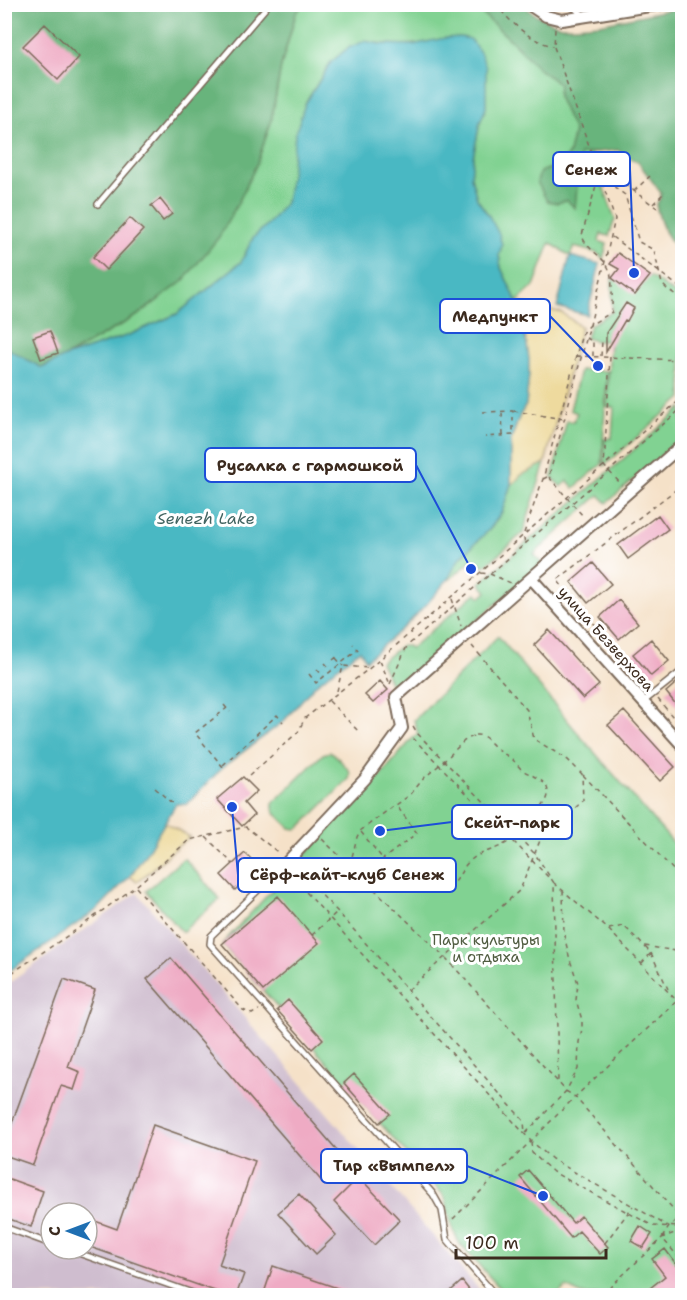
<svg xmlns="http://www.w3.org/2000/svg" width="687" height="1300" viewBox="0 0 687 1300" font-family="'Shantell Sans',sans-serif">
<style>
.industrial{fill:#cfbdcf;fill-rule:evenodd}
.green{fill:#81d292;stroke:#5e7e58;stroke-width:1.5}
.forest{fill:#68b47c;stroke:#526f4d;stroke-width:1.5}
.sand{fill:#eeda9e;stroke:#94825e;stroke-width:1.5}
.water{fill:#4ab8c3;stroke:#427170;stroke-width:1.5}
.building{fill:#efabc4}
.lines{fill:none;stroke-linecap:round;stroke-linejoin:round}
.lane-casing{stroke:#7c6a5a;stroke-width:8}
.street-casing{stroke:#7c6a5a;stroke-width:14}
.path{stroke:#7c6a5a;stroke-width:1.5;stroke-dasharray:4.5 4.5;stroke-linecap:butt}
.lane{stroke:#fff;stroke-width:5}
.street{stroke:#fff;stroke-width:10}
.labels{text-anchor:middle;stroke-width:6;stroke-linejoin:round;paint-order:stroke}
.street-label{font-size:15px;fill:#3b2a1e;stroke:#fff}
.park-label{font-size:15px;fill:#505c41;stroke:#fff}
.water-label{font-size:16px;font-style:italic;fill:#416360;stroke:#fff}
.leader{fill:none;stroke:#1d4ed8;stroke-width:2}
.callout-dot{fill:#1d4ed8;stroke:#fff;stroke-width:2}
.callout{fill:#fff;stroke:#1d4ed8;stroke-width:2}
.callout-label{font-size:16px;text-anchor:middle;font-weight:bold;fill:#3b2a1e}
</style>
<rect width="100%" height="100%" fill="#fff"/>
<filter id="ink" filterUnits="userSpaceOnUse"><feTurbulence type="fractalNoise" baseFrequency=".0167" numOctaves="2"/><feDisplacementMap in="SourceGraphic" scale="12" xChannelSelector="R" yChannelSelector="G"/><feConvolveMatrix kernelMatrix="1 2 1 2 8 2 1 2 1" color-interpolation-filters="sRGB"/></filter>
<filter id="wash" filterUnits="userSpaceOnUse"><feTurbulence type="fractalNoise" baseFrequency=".008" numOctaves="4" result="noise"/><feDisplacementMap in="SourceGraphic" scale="24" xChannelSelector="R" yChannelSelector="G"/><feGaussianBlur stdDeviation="1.35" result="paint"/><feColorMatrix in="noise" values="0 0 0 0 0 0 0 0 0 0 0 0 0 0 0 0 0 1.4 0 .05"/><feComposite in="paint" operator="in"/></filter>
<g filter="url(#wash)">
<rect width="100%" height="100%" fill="#f5e1c8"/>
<path class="industrial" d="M137 893 484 1295 5 1296V986ZM51 1213H87V1249H51Z"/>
<path class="green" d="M303 5H473L514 43 539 69 559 84 558 96 574 131 569 154 558 166 540 172 574 207 580 154 591 153 615 219 609 236 601 234 599 241 607 244 603 259 597 253 574 247 570 256 550 243 534 286 517 302 501 268 499 255 502 245 489 216 477 199 471 177 473 157 480 122 486 108 485 91 425 43C405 46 385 45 365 41L331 62 305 104 286 202 271 221 253 238 241 262 177 314 129 335 65 357 138 315 183 281 238 203 257 163 271 122 281 66 296 13Z
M650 276 682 299V398L604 466 605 439 612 438 614 407H607L610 341H595L586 338 590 325 612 312V278Z
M580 370 607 371 602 464 574 488 568 481 561 487 552 477 567 420 573 422 577 413 570 410Z
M682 408V437L607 503 599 495 534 554 542 564 394 692 381 662 402 645 407 646 411 648 476 593 481 597 487 592 480 583Z
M545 463 523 533 485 566 472 560 449 580 448 579 459 559 490 529 502 512 511 484 515 482 521 475Z
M498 636 582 738 682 853V1295H583L566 1287 557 1295H506L459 1243 451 1224 445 1197 222 944 340 817 374 783 413 738 418 734 414 720Z
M330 752 333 753 349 770 350 774 349 779 299 828 296 829 290 828 274 812 273 808V803L323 754Z
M184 858 220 899 182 932 146 891Z"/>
<path class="forest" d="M5 5H303L296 13 281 66 271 122 257 163 238 203 219 237 183 281 138 315 65 357 41 368 5 347Z
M473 5H523L533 13 548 21 562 26H575L600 24 682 7V258C678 249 671 242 666 233 661 225 658 214 656 205L660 199 661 193 638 162 627 157 618 150 580 154 575 208 567 200 558 203 547 201 537 182 540 172 558 166 569 154 574 131 558 96 559 84 539 69 514 43Z"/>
<path class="sand" d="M517 302 562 313 581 327 545 463 521 475 515 482 511 484V440L520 415 526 405 529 374 527 345Z
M164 822 190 837C171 850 156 868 137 882L130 876 147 852Z"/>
<path class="water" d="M461 37 470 39 480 52 486 67V108L480 122 473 157 471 177 477 199 489 216 499 234 502 245 499 255 501 268 517 302 527 345 529 359V374L526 405 520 415 511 440V484L502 512 490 529 459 559 448 579 426 605 405 626 366 660 360 650 315 685 283 722 223 767 187 804H176L147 852 130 876 98 909 5 974V347L42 368 65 357 129 335 177 314 241 262 253 238 271 221 286 202 291 175 295 135 305 104 331 62 348 48 365 41 381 44 412 45 445 38Z
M570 256 600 264 587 315 557 307Z"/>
<g id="blocks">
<path class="building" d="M45 24 79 57 58 80 23 46Z
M160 199 172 214 163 221 151 206Z
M130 218 143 230 106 270 93 257Z
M618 253 650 276 635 295 612 278 619 269 610 264Z
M626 303 634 308 627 321 625 320 606 352V333Z
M50 331 58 353 41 359 33 337Z
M658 515 668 529 628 559 618 545Z
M593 563 611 584 588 603 571 582Z
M619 600 638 623 619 639 600 617Z
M549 630 599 685 583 699 534 645Z
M651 639 669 661 651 676 633 654Z
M682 678V712L666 692Z
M380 681 388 690 373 703 365 695Z
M624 711 675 767 660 781 608 725Z
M243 777 257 791 244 803 254 815 242 826 217 799Z
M245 853 259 867 235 890 221 875Z
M278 896 319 943 263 991 222 944Z
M171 958 349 1164 325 1185 147 979Z
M64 979 95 990 68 1067 80 1072 74 1090 61 1086 33 1165 4 1155V1145Z
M288 1000 323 1039 312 1049 277 1010Z
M354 1074 390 1114 379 1123 344 1083Z
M153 1125 255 1161 219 1265 244 1274 236 1296H229L87 1246V1218L117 1229Z
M528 1170 573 1223 581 1216 608 1247 600 1254 579 1231 571 1238 520 1177Z
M4 1177 43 1191 31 1227 4 1217Z
M359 1177 400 1220 374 1245 334 1202Z
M299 1194 336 1235 316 1254 278 1213Z
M640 1226 652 1234 643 1248 631 1241Z
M665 1249 682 1272V1287L672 1296H640L665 1276 652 1259Z
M273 1266 355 1294V1296H263Z
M462 1281 474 1296H445Z"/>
</g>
</g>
<g filter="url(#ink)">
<use href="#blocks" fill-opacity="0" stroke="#7c6a5a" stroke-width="1.5"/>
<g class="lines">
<defs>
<path id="lane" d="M570 4 583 15
M98 204 269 4
M643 702 682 671
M288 861 211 936 210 944 433 1194 442 1210 447 1239 496 1296
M4 1227 51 1244
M67 1249 201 1296"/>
<path id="street" d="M528 4 546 16 562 20 662 4
M531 578 682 745
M288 861 365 779 402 728 396 697 682 445"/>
</defs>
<use href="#lane" class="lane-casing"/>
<use href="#street" class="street-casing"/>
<path class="path" d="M495 4C512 23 528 40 553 46
M596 163 657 208
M605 169 615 160
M619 179 628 171
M634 191 650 176
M653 204 665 192
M612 237 682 289
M586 338 593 341V356
M576 356 682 360
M601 356 602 341
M610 357 604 466 622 485
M514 411 564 419
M483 412 513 411V435L485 437
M502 413 503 435
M549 477 583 516
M543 479 549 476 590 325 615 219 554 47 555 29
M524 533 543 479 582 334 590 325 612 312C612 301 613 277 609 269 603 255 585 249 582 235L599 175 625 195 639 242 654 250 662 284 667 289 682 299
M524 538 525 544
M481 573 490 574 511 583
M452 599 461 626
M336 658 343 666
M333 660 339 655
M380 661 390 684
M325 663 331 670
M317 669 323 676
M309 674 316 683 358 650 353 644
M390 684 407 646 682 408
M649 688 557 580 682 485
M337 691 343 666 369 668
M658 699 682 728
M329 701 360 733
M224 705 230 712
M413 726 418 734 535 854 554 883 558 1081
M475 735C486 734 489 742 497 749 501 753 507 755 512 759 515 762 518 766 521 769 529 775 548 780 548 792 549 798 544 804 541 809 530 824 517 838 501 846 493 850 483 852 475 857 472 859 467 863 465 866 460 872 459 880 452 884 443 890 406 890 398 883 391 878 387 866 383 859L417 833 396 805 410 795 424 778 444 761 464 741Z
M413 738 551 880
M223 765 277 715 283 722
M223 767 195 733 227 708
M583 775 682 879
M249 776 298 732 305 718 371 667 682 398
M155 788 175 806
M361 832 383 859
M206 837 233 864
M322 839 445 957 566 1091 575 1097 682 1219
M350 865 357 837 360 831 395 805
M297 870 337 911 524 1121 525 1134
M288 872 531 1141 552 1159 669 1227
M554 883 608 929 677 1001
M136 887 243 1010 252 1014 259 1010
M609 929 624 926 651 953 642 963
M312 935 337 912
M645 946 682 952
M651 953 668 989
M4 978 76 930 136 886 189 840 246 827 280 854
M408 990 520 890 541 838 583 801 582 774 568 760 534 739 527 710 472 646
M526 1133 566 1091 578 1069 579 1042 582 1029V1020L576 1000 578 983 570 960 564 935 563 890
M531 1142 532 1153 553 1172 653 1226 682 1227
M682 1214 669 1227 662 1238 682 1261
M453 1219 575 1097 682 996
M605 1243 633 1206
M604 1296 607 1290 662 1238 682 1230"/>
<use href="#lane" class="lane"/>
<use href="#street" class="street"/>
</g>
</g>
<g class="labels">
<g class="street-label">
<text transform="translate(606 639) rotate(48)" y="5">улица Безверхова</text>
</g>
<g class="park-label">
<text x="486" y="945">Парк культуры<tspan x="486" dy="17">и отдыха</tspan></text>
</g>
<g class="water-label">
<text x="206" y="524">Senezh Lake</text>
</g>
</g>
<path class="leader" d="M634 273L630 169M598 366L550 316M471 569L416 465M380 831L452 822M232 807L238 875M543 1196L467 1166"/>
<g class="callout-dot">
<circle cx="634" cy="273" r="6"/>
<circle cx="598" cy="366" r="6"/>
<circle cx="471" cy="569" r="6"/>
<circle cx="380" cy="831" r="6"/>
<circle cx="232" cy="807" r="6"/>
<circle cx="543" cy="1196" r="6"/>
</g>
<g class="callout">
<rect x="553" y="152" width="77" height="34" rx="6"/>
<rect x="440" y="299" width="110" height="34" rx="6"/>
<rect x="205" y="448" width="211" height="34" rx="6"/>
<rect x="452" y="805" width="120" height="34" rx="6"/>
<rect x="238" y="858" width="218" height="34" rx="6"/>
<rect x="321" y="1149" width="146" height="34" rx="6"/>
</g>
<g class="callout-label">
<text x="591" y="175">Сенеж</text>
<text x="495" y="322">Медпункт</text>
<text x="310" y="471">Русалка с гармошкой</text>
<text x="512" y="828">Скейт-парк</text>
<text x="347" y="880">Сёрф-кайт-клуб Сенеж</text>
<text x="394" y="1171">Тир «Вымпел»</text>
</g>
<rect width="687" height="1300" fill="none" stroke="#fff" stroke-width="24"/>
<g transform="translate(69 1231) rotate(270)"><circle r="28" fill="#ffffff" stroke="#b1aaa5" stroke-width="1.5"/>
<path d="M0-4.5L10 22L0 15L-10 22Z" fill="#1f6fb2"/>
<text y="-9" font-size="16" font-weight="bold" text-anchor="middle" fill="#3b2a1e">С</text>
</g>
<path d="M456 1249v9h150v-9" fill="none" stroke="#3b2a1e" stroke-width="3"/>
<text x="465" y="1249" font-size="18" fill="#3b2a1e" stroke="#ffffff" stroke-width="4.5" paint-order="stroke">100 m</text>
</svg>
